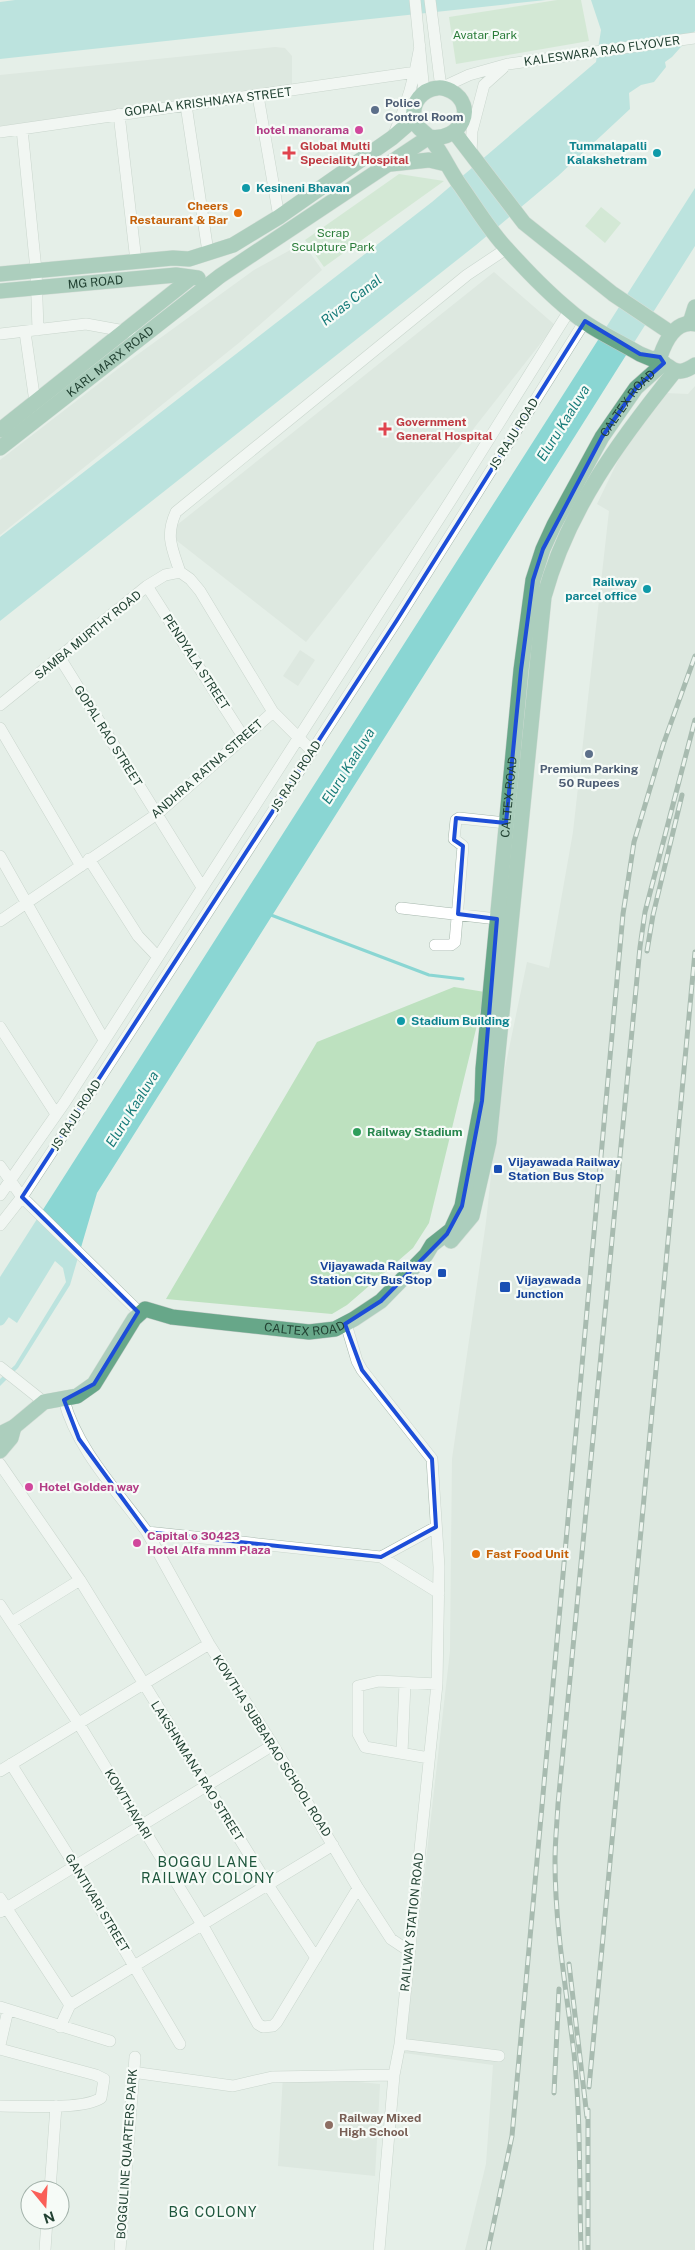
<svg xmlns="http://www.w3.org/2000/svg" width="695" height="2250" viewBox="0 0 695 2250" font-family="'Public Sans',sans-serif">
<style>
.built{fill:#d3dfd7}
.green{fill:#bde1bf}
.water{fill:#8ad6d3}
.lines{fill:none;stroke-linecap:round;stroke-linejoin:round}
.stream{stroke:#8ad6d3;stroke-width:3}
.canal{stroke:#8ad6d3;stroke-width:11}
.minor-casing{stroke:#a7b8ae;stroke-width:12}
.major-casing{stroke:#c1cac6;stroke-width:16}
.minor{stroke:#fff;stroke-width:11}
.major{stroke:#67a789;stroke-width:15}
.rail-casing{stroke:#5d7d6e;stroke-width:5}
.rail{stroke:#f6fbf7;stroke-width:3;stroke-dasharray:9;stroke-linecap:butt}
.marked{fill:none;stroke:#1d4ed8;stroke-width:4;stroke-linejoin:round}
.service-dot{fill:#5c6f8a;stroke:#f6fbf7;stroke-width:2}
.hotel-dot{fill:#d1479c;stroke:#f6fbf7;stroke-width:2}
.health-dot{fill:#e0444e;stroke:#f6fbf7;stroke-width:2}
.culture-dot{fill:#0f9aa8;stroke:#f6fbf7;stroke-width:2}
.food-dot{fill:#e8710a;stroke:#f6fbf7;stroke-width:2}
.leisure-dot{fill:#2e9e5b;stroke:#f6fbf7;stroke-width:2}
.transit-dot{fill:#1a4fb4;stroke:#f6fbf7;stroke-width:2}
.education-dot{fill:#8d6e63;stroke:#f6fbf7;stroke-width:2}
.labels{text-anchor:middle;stroke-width:4.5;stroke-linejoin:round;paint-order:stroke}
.park-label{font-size:12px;fill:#2a7c39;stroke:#f6fbf7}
.street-label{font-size:12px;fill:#224233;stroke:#f6fbf7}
.service-label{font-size:12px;font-weight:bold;fill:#4e5e75;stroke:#f6fbf7;text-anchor:start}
.hotel-label{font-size:12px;font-weight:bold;fill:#b23c85;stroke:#f6fbf7;text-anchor:start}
.health-label{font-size:12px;font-weight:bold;fill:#be3a42;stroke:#f6fbf7;text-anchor:start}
.culture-label{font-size:12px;font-weight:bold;fill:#0d838f;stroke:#f6fbf7;text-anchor:end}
.food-label{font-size:12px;font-weight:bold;fill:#c56008;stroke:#f6fbf7;text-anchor:end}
.leisure-label{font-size:12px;font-weight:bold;fill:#27864d;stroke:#f6fbf7;text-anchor:start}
.transit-label{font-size:12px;font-weight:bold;fill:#164399;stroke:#f6fbf7;text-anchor:start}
.education-label{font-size:12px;font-weight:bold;fill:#785e54;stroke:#f6fbf7;text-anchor:start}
.water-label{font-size:14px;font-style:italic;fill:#187c7a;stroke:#f6fbf7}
.neighbourhood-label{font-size:14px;letter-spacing:1px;fill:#1d563c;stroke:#f6fbf7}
</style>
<rect width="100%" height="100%" fill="#e5efe8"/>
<path class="built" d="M275 47 285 48 292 56V88L0 126V75Z
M303 243 322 270 240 342 0 535V460L119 368 254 270Z
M494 272 555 325 306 642 167 533Z
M695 386V2250H465L486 2164 493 2065 404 2053 450 1651 452 1459 486 1222 500 1092 527 962 549 968 573 832 609 511 597 504 625 446 665 393 688 394Z
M300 650 315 660 298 686 283 676Z
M283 2075 380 2084 375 2176 278 2166Z"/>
<path class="green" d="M557 0H581L589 41 456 64 449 17Z
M399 174 444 181 324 267 305 240Z
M601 207 621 223 605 243 585 226Z
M454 987 485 992 429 1223 413 1248 347 1305 332 1314 166 1299 317 1042Z"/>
<path class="water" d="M15 0H546L0 59V2Z
M591 0H695V31L672 57 665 62 666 67 654 82 641 85 629 93 630 109 558 176 476 245 0 621V537L432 202 596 62 601 30Z
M695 188V246L97 1193 70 1285 18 1368 0 1386V1379L15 1365 66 1282 63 1268 55 1261 17 1323 0 1311V1277Z"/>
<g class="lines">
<path class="stream" d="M271 915 429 975 463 979"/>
<path class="canal" d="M0 1320 12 1303"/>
<defs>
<path id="minor" d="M415 0 424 92
M430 0 441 88 469 75 508 64 695 38
M258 96 279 217
M186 105 208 252
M119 114 136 261
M22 129 36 270 38 330
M0 132 416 72
M394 134C407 105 415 77 420 46
M471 154 472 131 484 85 503 68
M25 332 36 409
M0 334 86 324 130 332
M180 572C172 548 165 536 176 512L467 275 506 249
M180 572 190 579 200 591 273 712 312 751
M147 586 244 738
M60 658 202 887
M0 705 147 586 165 575 180 572
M0 728 81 866
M0 856 104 1040
M89 859 138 936 157 956
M401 908 497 919
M0 921 157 814 273 712
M435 945H451L455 942 463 846 454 839 456 820 459 818 506 823
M0 1027 56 1114
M0 1166 22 1197 139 1312
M0 1195 65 1102 451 500 569 311
M0 1225 22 1197 72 1121 397 620 585 321
M346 1324 357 1361 362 1370 432 1459 439 1567 437 1684 400 2044 394 2075 379 2250
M0 1367 44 1402
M64 1400C76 1448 118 1492 147 1532L381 1557 439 1593
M0 1464 80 1580 268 1885 316 1958
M147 1532 209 1644 273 1745 358 1888 391 1939 409 1951
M381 1557 436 1527
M0 1605 79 1724 203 1926 258 2024 263 2027 273 2026 277 2022 358 1888
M12 1622 80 1580
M402 1753 405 1683
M429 1758 365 1747 358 1734V1686L379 1681 437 1684
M11 1764 75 1866 180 2044
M0 1771 209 1644
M0 1898 70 2005 60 2027
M0 1912 273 1745
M70 2005 333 1845
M0 2007 110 2041
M400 2044 499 2056
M0 2045 8 2010
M0 2049 96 2075 104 2079 101 2098C83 2110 24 2106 0 2106
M132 2072 233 2086 272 2077 394 2075
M50 2190 56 2106
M45 2250 47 2220
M120 2250 135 2057"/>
<g id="major">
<path d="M455 133 524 223 613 294 671 333"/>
<path d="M391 164 429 160 446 164"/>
<path d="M0 274 173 258 189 259 233 245 279 217 392 138 414 119"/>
<path id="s1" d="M0 291 176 275 198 278"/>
<path d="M690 323 695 307"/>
<path d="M660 357C665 342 675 320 695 324"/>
<path d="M668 366C678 374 684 372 695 365"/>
<path d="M0 430 191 278"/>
<path id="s2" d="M0 448 220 276 429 137C461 142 478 106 451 91 447 89 441 87 437 88 422 90 412 102 414 117 415 128 423 130 429 137 440 148 450 172 460 185 475 206 489 230 507 249 526 270 547 292 569 310 589 328 616 340 640 354L652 359 660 357"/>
<path d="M451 1241 472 1216 489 1142 544 597C568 509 619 441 675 371"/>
<path id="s3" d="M0 1434 14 1427 44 1402 77 1396 94 1384 134 1319 145 1309 172 1317 309 1332 335 1329 354 1319 381 1301 426 1255 432 1245 451 1230 462 1206 482 1101 483 1069 521 670 533 580 543 549 554 525 602 437 636 388 664 363"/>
<path d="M0 1451 11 1438 14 1427"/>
</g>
</defs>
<use href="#minor" class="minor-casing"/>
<use href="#major" class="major-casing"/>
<use href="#minor" class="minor"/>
<use href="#major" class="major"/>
<defs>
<path id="rail" d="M647 951 653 915 682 795
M569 1964 587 2117
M589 2087 695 952
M554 2093 559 1989
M588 2110V2250
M488 2250 512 2136 623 914 634 842 663 745 695 656
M581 2250C579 2185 581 2118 574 2053 566 1989 555 1925 555 1861 555 1842 557 1823 558 1804L640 947 645 912 695 720"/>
</defs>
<use href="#rail" class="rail-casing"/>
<use href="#rail" class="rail"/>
</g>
<path d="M0 0H695V2250H0ZM585 321 640 354 660 357 664 363 636 388 602 437 543 549 533 580 521 670 506 823 456 818 454 840 463 846 458 914 497 919 482 1101 462 1206 447 1234 381 1301 345 1324 362 1370 432 1459 436 1527 381 1557 147 1532 79 1439 64 1400 94 1384 138 1312 22 1197 397 620Z" fill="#e5efe8" fill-opacity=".55" fill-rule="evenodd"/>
<path class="marked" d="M585 321 640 354 660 357 664 363 636 388 602 437 543 549 533 580 521 670 506 823 456 818 454 840 463 846 458 914 497 919 482 1101 462 1206 447 1234 381 1301 345 1324 362 1370 432 1459 436 1527 381 1557 147 1532 79 1439 64 1400 94 1384 138 1312 22 1197 397 620Z"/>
<g class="service-dot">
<circle cx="375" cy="110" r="5"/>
<circle cx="589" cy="754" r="5"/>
</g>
<g class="hotel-dot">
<circle cx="359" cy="130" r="5"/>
<circle cx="29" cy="1487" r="5"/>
<circle cx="137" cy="1543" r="5"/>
</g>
<g class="health-dot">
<path d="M286.5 145.5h5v5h5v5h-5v5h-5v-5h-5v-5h5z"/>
<path d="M382.5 421.5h5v5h5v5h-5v5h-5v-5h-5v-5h5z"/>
</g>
<g class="culture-dot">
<circle cx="657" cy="153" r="5"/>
<circle cx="246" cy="188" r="5"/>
<circle cx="647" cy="589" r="5"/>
<circle cx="401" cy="1021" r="5"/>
</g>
<g class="food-dot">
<circle cx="238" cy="213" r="5"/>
<circle cx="476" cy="1554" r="5"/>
</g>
<circle class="leisure-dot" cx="357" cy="1132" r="5"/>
<g class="transit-dot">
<rect x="493" y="1164" width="10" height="10" rx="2.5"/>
<rect x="437" y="1268" width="10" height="10" rx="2.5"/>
<rect x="499" y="1281" width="12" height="12" rx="2.5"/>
</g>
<circle class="education-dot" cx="329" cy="2125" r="5"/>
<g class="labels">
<g class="park-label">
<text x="485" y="39">Avatar Park</text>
<text x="333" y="237">Scrap<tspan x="333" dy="14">Sculpture Park</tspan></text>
</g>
<g class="street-label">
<text transform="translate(602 51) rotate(-8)" y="4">KALESWARA RAO FLYOVER</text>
<text transform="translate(208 102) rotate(-7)" y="4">GOPALA KRISHNAYA STREET</text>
<text dy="4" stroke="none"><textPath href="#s1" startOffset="96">MG ROAD</textPath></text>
<text dy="4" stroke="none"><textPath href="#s2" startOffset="140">KARL MARX ROAD</textPath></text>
<text dy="4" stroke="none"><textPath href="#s3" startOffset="1405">CALTEX ROAD</textPath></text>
<text transform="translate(514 434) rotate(-58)" y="4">JS RAJU ROAD</text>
<text transform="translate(88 635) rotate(-39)" y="4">SAMBA MURTHY ROAD</text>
<text transform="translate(196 662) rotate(57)" y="4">PENDYALA STREET</text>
<text transform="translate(108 736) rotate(58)" y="4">GOPAL RAO STREET</text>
<text transform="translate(207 769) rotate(-41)" y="4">ANDHRA RATNA STREET</text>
<text transform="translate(296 776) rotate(-57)" y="4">JS RAJU ROAD</text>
<text dy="4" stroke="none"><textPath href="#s3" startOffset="985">CALTEX ROAD</textPath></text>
<text transform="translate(76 1115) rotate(-57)" y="4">JS RAJU ROAD</text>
<text dy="4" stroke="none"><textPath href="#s3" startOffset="362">CALTEX ROAD</textPath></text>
<text transform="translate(272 1746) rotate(58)" y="4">KOWTHA SUBBARAO SCHOOL ROAD</text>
<text transform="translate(197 1771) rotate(58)" y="4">LAKSHNMANA RAO STREET</text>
<text transform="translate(128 1804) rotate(59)" y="4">KOWTHAVARI</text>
<text transform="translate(97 1903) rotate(59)" y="4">GANTIVARI STREET</text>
<text transform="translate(412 1922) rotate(-84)" y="4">RAILWAY STATION ROAD</text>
<text transform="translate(127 2154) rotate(-86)" y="4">BOGGULINE QUARTERS PARK</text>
</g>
<g class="service-label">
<text x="385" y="107">Police<tspan x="385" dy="14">Control Room</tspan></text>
<text x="589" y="773" text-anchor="middle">Premium Parking<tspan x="589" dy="14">50 Rupees</tspan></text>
</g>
<g class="hotel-label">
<text x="349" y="134" text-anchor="end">hotel manorama</text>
<text x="39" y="1491">Hotel Golden way</text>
<text x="147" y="1540">Capital o 30423<tspan x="147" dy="14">Hotel Alfa mnm Plaza</tspan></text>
</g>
<g class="health-label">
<text x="300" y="150">Global Multi<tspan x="300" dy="14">Speciality Hospital</tspan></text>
<text x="396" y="426">Government<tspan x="396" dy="14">General Hospital</tspan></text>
</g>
<g class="culture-label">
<text x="647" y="150">Tummalapalli<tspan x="647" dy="14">Kalakshetram</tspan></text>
<text x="256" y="192" text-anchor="start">Kesineni Bhavan</text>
<text x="637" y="586">Railway<tspan x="637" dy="14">parcel office</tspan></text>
<text x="411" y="1025" text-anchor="start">Stadium Building</text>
</g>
<g class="food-label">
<text x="228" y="210">Cheers<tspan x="228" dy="14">Restaurant &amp; Bar</tspan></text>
<text x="486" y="1558" text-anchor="start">Fast Food Unit</text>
</g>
<g class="leisure-label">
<text x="367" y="1136">Railway Stadium</text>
</g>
<g class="transit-label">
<text x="508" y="1166">Vijayawada Railway<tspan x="508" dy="14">Station Bus Stop</tspan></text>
<text x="432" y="1270" text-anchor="end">Vijayawada Railway<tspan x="432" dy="14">Station City Bus Stop</tspan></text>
<text x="516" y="1284">Vijayawada<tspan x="516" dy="14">Junction</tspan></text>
</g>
<g class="education-label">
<text x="339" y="2122">Railway Mixed<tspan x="339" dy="14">High School</tspan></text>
</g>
<g class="water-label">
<text transform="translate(351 300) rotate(-38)" y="5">Rivas Canal</text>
<text transform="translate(563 423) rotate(-58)" y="5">Eluru Kaaluva</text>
<text transform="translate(348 766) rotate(-58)" y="5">Eluru Kaaluva</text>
<text transform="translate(132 1109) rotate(-58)" y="5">Eluru Kaaluva</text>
</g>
<g class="neighbourhood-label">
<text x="208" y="1867">BOGGU LANE<tspan x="208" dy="16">RAILWAY COLONY</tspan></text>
<text x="213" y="2217">BG COLONY</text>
</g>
</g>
<g transform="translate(45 2205) rotate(162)"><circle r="24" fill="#f6fbf7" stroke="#a1b1a9"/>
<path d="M0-4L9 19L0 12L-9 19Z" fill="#fa5f58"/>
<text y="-8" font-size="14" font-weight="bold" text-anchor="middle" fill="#224233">N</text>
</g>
</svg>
